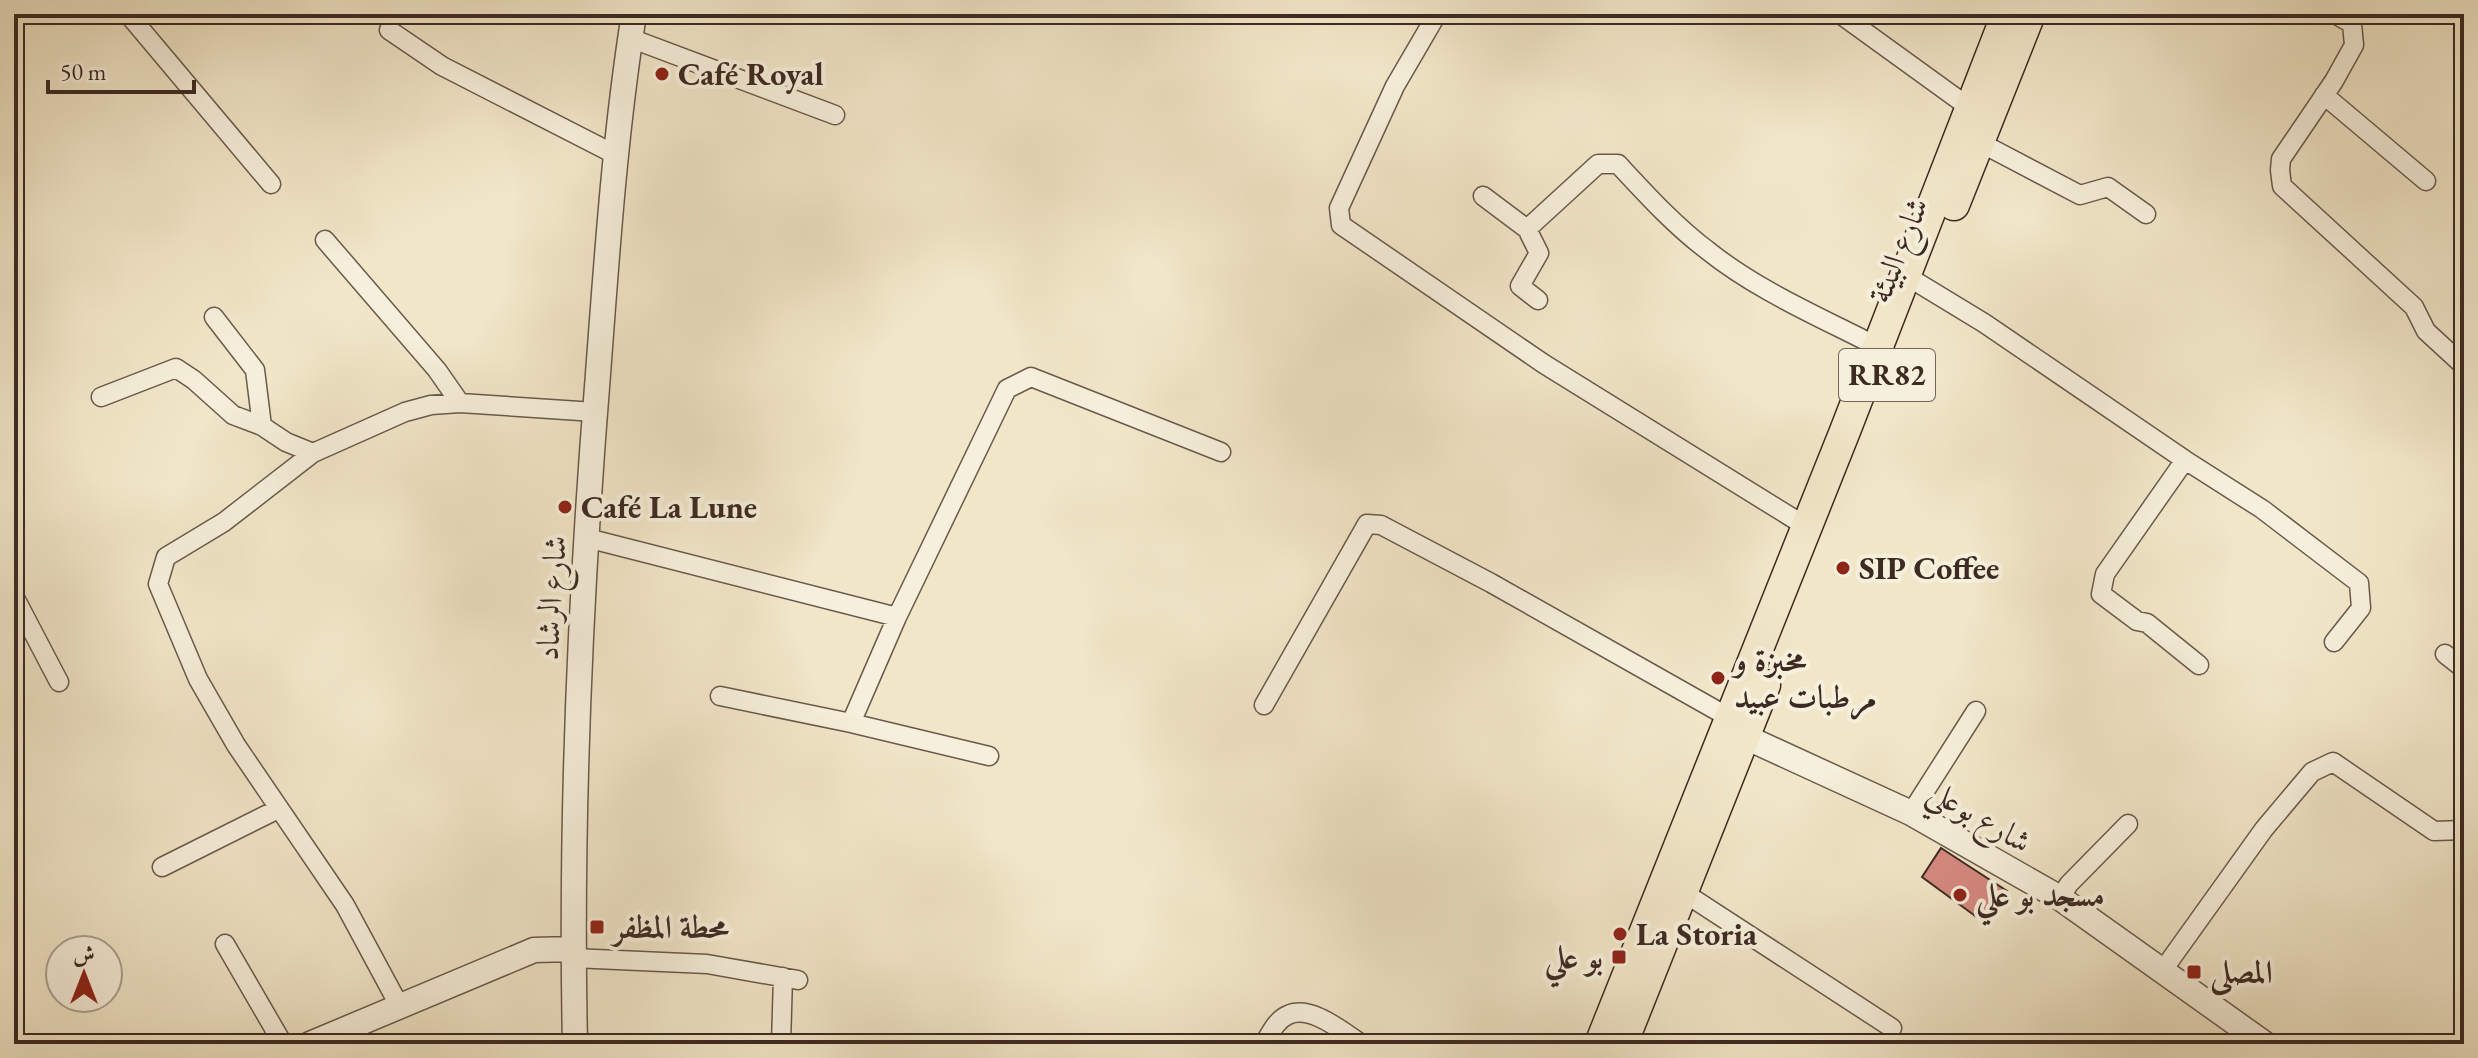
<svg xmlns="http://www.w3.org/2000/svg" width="2478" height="1058" viewBox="0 0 2478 1058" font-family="'EB Garamond',Amiri,serif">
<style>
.building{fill:#d68981;stroke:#3d2a23;stroke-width:2}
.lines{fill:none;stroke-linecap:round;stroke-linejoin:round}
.minor-casing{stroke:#6a594c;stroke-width:21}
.tertiary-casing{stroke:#6a594c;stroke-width:27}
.primary-casing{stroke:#3d2a23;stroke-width:33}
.minor{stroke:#f6efdb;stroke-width:18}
.tertiary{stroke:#f6efdb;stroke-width:24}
.primary{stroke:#f1e6c8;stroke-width:30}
.poi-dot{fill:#8f2418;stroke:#f6efdb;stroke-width:3}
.labels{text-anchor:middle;stroke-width:8;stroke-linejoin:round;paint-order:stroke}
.shield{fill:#f6efdb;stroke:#74655a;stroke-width:2}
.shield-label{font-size:30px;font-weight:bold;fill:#3d2a23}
.poi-label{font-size:32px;font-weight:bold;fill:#3d2a23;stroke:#f6efdb;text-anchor:start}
.street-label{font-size:32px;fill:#3d2a23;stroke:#f6efdb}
</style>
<rect width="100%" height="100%" fill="#f1e6c8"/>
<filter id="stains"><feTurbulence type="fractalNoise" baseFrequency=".0025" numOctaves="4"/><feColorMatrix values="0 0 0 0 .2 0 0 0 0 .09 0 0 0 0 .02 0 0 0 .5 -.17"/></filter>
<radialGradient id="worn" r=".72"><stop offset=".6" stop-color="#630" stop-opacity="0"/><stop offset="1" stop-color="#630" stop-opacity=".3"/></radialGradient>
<path class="building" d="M1941 848 2007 891 1982 921 1922 877Z"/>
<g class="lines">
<defs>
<path id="minor" d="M128 14 271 184
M1437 14 1395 86 1339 208 1341 225 1544 364 1807 527
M1840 14 1970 108
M2335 14 2352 24 2354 45 2334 81 2281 159 2280 170 2282 186 2414 307 2426 331 2464 366
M389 30 442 66 616 155
M630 38 835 115
M2324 95 2426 181
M1979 142 2080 195 2108 187 2146 214
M1483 196 1527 229 1598 164H1618C1646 194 1674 225 1707 250 1758 291 1820 317 1878 347
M1527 229 1539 253 1520 286 1538 300
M325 240 437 370 460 403
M1905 275 1984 323 2185 460 2262 509 2359 583 2361 608 2334 642
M214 317 255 370 262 426
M101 397 176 368 194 380 233 415 262 426 286 442 313 453 405 412 431 405 460 403 595 412
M313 453 224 522 166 557 158 584 198 679 236 745 345 905 400 1007
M2185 460 2105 574 2101 594 2137 621 2147 623 2199 665
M587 538 897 617 1007 389 1031 377 1221 452
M14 596 59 682
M897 617 851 723 989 756
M2445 654 2464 669
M720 696 851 723
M1264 705 1367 524 1381 525 1491 583 1730 718
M1911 813 1976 711
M162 867 278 809
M1683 892 1892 1028
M2060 898 2069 884 2128 824
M225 944 283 1044
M573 958 707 964 798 980
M2163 970 2264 829 2312 772 2333 762 2434 831 2464 830
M781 1044 783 977
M1264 1044C1270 1034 1276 1020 1288 1015 1311 1004 1344 1033 1362 1044"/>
<path id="tertiary" d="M1728 729 1911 813 2060 898 2265 1044
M310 1044 534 950 572 949
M575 1044C570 820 580 597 598 374 607 254 615 133 634 14"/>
<path id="primary" d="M1954 205 2030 14
M1600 1044 1845 431 2007 14
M1622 1044 1765 685"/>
</defs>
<use href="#minor" class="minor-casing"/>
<use href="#tertiary" class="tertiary-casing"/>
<use href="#primary" class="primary-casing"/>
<use href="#minor" class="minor"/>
<use href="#tertiary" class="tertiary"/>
<use href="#primary" class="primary"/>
</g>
<g class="poi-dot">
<circle cx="662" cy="74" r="8"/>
<circle cx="565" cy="507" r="8"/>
<circle cx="1843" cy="568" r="8"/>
<circle cx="1718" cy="678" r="8"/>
<circle cx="1960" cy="895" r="8"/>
<rect x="589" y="919" width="16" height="16" rx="4"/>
<circle cx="1620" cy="934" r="8"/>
<rect x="1611" y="949" width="16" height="16" rx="4"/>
<rect x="2186" y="964" width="16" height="16" rx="4"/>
</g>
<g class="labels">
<rect class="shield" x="1839" y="349" width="96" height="52" rx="6"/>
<g class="shield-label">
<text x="1887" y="385">RR82</text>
</g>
<g class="poi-label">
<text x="678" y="85">Café Royal</text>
<text x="581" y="518">Café La Lune</text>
<text x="1859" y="579">SIP Coffee</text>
<text x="1734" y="671">مخبزة و<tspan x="1734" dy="37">مرطبات عبيد</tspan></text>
<text x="1976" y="906">مسجد بو علي</text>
<text x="613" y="938">محطة المظفر</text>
<text x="1636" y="945">La Storia</text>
<text x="1603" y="968" text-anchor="end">بو علي</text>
<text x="2210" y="983">المصلى</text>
</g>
<g class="street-label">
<text transform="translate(1898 250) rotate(-68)" y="11">شارع البيئة</text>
<text transform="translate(551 598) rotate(-86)" y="11">شارع الرشاد</text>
<text transform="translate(1980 816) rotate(30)" y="11">شارع بوعلي</text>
</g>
</g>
<rect width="2478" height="1058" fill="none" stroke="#f1e6c8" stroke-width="48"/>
<rect x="16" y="16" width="2446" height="1026" fill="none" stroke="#3d2a23" stroke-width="4"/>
<rect x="24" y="24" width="2430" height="1010" fill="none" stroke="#3d2a23" stroke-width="2"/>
<g transform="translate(84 974)"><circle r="38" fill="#f6efdb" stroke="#aca091" stroke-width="2"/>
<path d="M0-6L14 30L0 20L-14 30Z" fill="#8f2418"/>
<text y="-12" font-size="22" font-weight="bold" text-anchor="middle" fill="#3d2a23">ش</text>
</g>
<path d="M48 80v12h146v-12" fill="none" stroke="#3d2a23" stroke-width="4"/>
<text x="60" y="80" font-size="24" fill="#3d2a23" stroke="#f6efdb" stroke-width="6" paint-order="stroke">50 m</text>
<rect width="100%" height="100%" filter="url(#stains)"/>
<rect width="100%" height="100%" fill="url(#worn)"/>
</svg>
